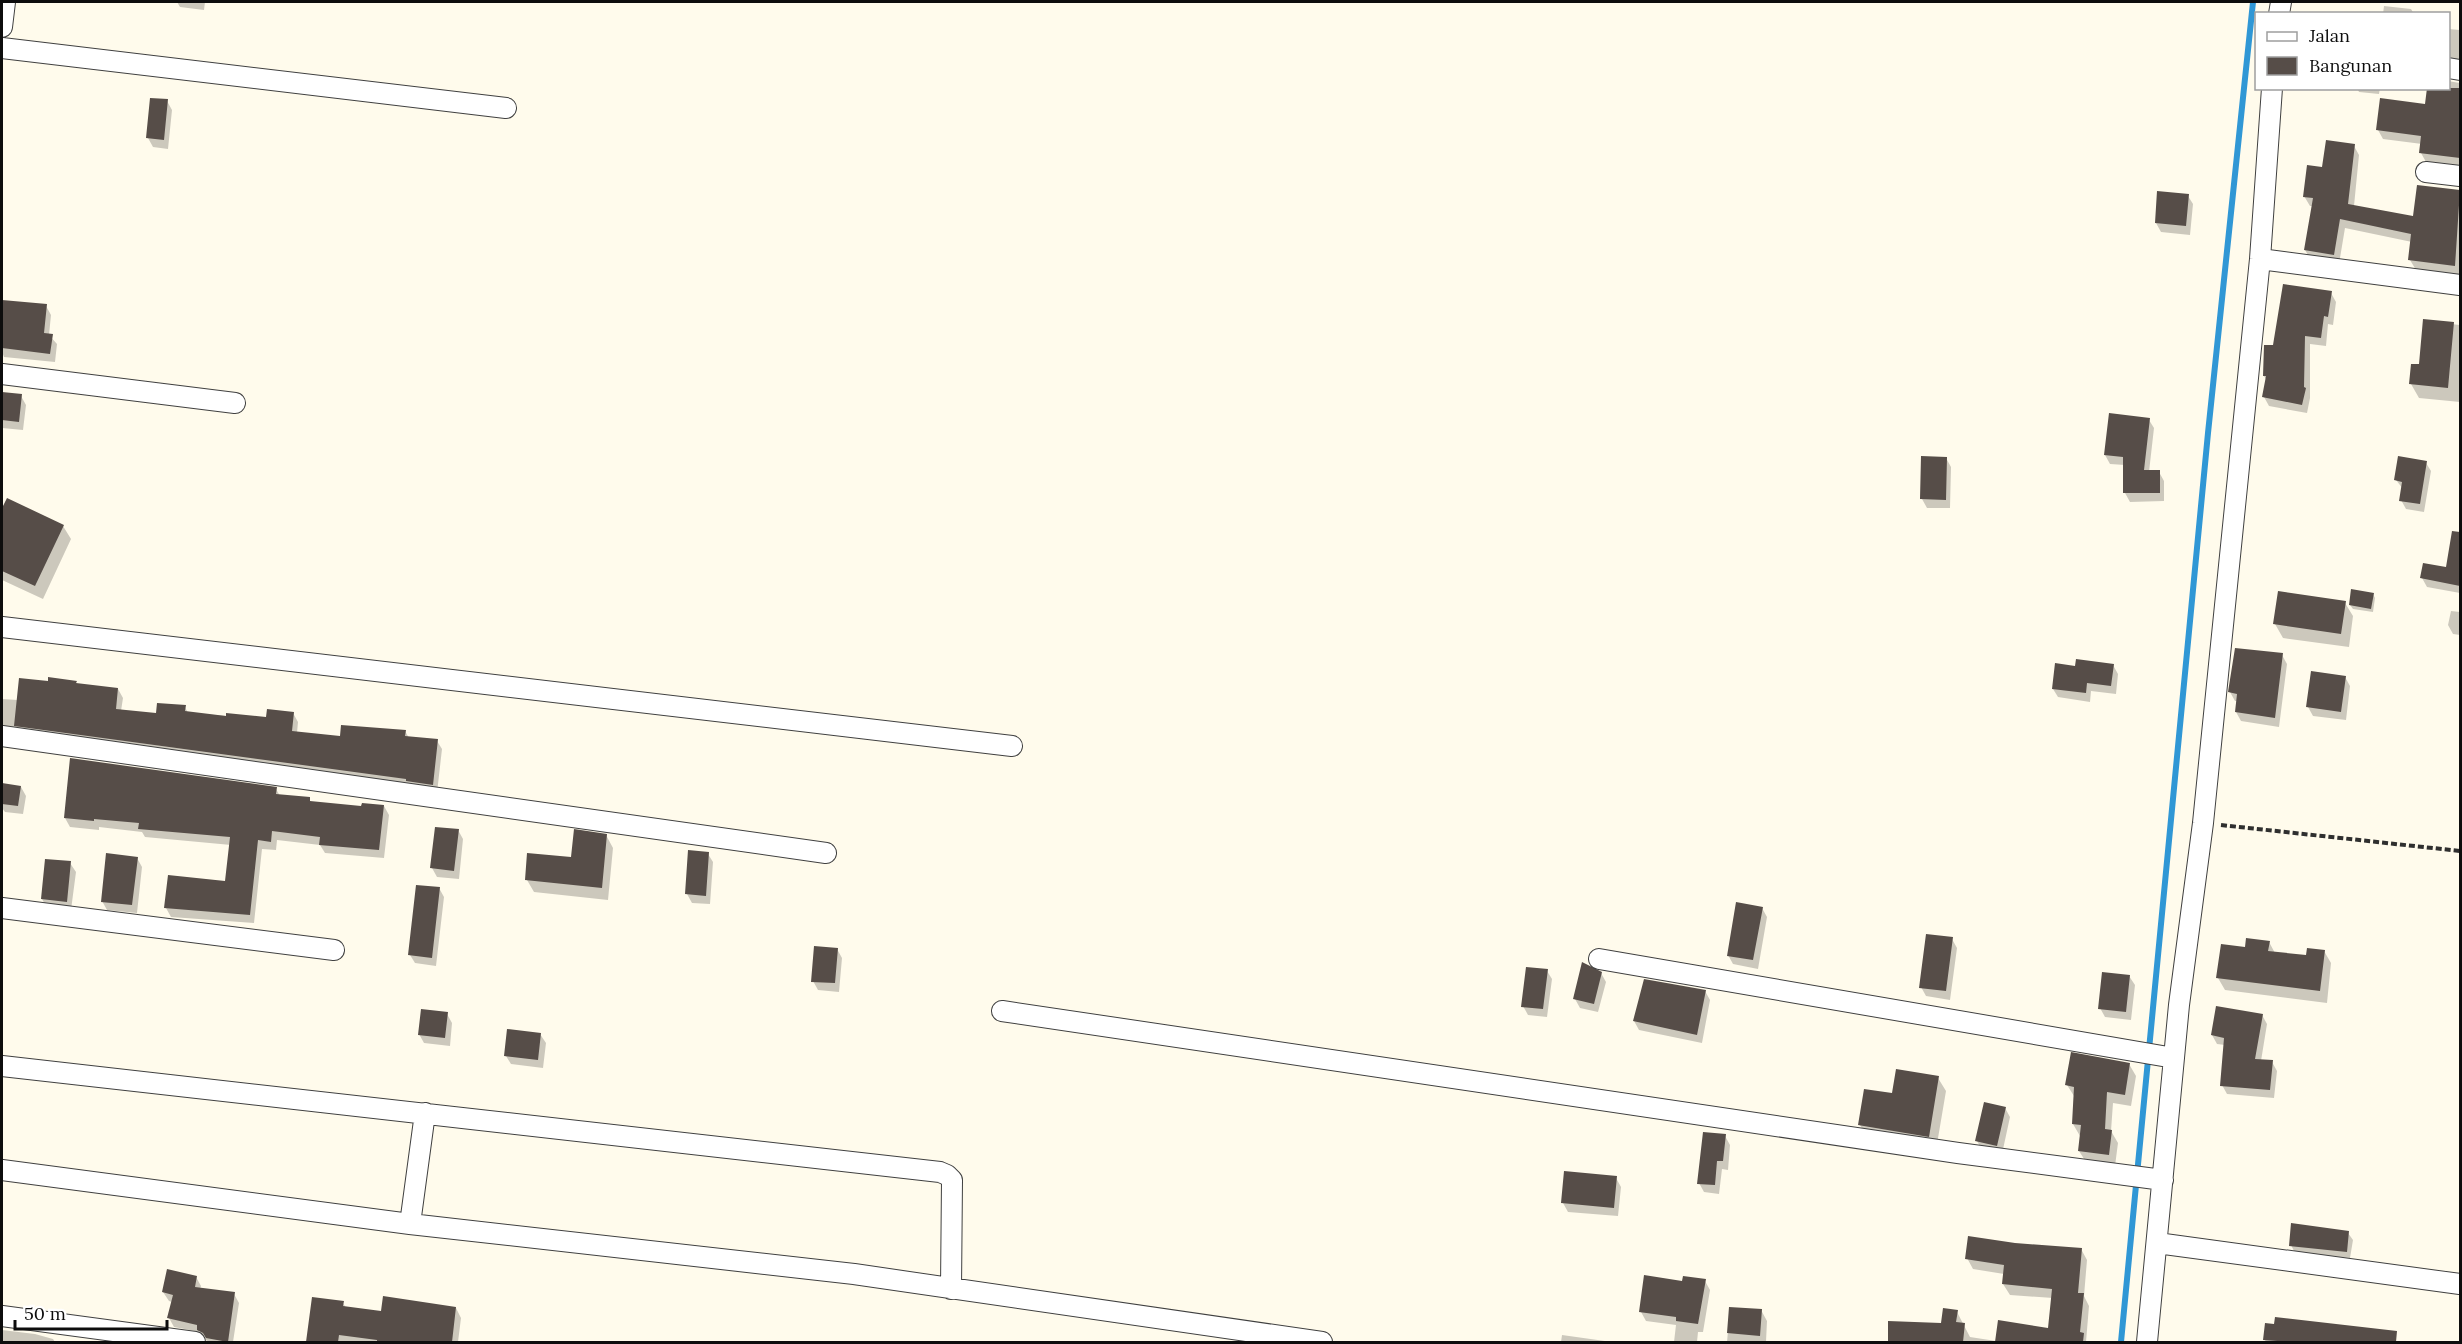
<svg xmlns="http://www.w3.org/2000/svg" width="2462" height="1344" viewBox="0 0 2462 1344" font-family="Lora,serif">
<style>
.shadow{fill:#0003}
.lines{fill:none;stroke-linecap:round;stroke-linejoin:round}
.stream{stroke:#3097d5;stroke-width:6}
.building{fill:#564d48}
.minor-casing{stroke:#404040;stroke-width:22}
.path{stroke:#2f2f2f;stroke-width:4;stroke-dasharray:6 3;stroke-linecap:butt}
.minor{stroke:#fff;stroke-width:20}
</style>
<rect width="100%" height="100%" fill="#fffbec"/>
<path class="shadow" d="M170 2H205L204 10 180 7 177 2Z
M2384 6 2411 9 2414 14H2383Z
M2448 29 2460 30V66L2448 67Z
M2448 81 2460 83V166L2426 162 2421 153 2422 144 2383 139 2378 130 2427 105 2448 88Z
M2357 88H2380L2379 94 2359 92Z
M167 101 172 110 168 149 153 147 148 138Z
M2354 146 2359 155 2354 206 2414 218 2418 186 2460 192V275L2416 270 2410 260 2412 242 2345 228 2339 264 2311 260 2305 250 2313 206H2310L2304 196 2323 169Z
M2188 196 2193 204 2190 235 2161 232 2156 223Z
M2331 293 2336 302 2333 325 2328 324 2326 346 2310 344V398L2307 413 2269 406 2264 397 2267 381 2264 376 2274 347Z
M3 301 46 306 51 315 49 335 57 344 55 362 4 357 2 352Z
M2424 321 2460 325V402L2419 398 2411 384 2420 366Z
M2 394 21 396 26 405 23 430 2 428Z
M2149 420 2154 428 2149 472H2159L2164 481V501L2130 502 2125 493V465L2110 464 2105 455Z
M1946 458 1951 467 1950 508H1927L1922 499Z
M2426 463 2431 471 2424 512 2406 509 2401 500 2403 489 2396 480Z
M7 500 63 526 71 539 43 599 2 580V512Z
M2451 547 2460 549V593L2427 587 2422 578 2447 568Z
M2373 594 2375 598 2373 612 2353 609 2350 605Z
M2345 603 2353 616 2349 647 2283 638 2275 624Z
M2451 611 2460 612V635L2453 634 2448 625Z
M2282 655 2287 664 2279 727 2241 721 2236 712 2238 701H2235L2230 692Z
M2113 665 2118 674 2116 694 2091 691 2090 702 2058 697 2053 689 2076 667Z
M2345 677 2350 686 2346 720 2313 716 2308 707Z
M49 682H76L77 685 118 689 123 698 121 711 157 715 185 707 188 713 267 719 293 713 298 722 297 733 342 738 405 731 409 738 437 741 442 749 437 793 2 734V699L18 700Z
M2 784 21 787 26 796 23 814 5 812 2 808Z
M276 789 280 796 309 799 311 803 363 808 384 806 389 815 384 858 325 853 320 845 277 840 276 850 262 849 254 923 171 917 166 908 227 883 231 845 145 837 142 832 99 827V830L70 827 65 818Z
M458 830 463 839 459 879 437 877 432 868Z
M606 835 613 848 608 900 534 892 527 880 573 859Z
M708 854 713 862 710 904 692 903 687 894Z
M137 858 142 867 137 913 107 910 102 901Z
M70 863 76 872 71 910 47 908 42 899Z
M439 888 444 897 436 966 415 963 410 955Z
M1762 908 1767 917 1758 969 1733 964 1728 955Z
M1952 939 1957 948 1950 1000 1926 996 1921 987Z
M2269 942 2275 953 2308 957 2324 951 2331 963 2327 1003 2225 990 2218 978 2246 949Z
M837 949 842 958 839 992 818 990 813 981Z
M1547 971 1552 979 1547 1017 1528 1015 1523 1006Z
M1601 973 1606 982 1598 1012 1580 1008 1575 999Z
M2129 976 2135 985 2131 1020 2105 1017 2100 1008Z
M1705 991 1710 1000 1702 1043 1639 1030 1634 1021Z
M447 1014 452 1023 450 1046 424 1043 419 1034Z
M2262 1015 2267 1024 2261 1061 2272 1062 2277 1071 2274 1098 2227 1094 2222 1085 2225 1045 2217 1044 2212 1035Z
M540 1034 546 1043 543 1068 511 1064 506 1056Z
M2129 1064 2136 1076 2131 1106 2113 1103 2111 1131 2118 1143 2115 1166 2086 1162 2079 1151 2080 1136 2073 1124 2074 1096 2067 1085Z
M1938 1078 1946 1091 1936 1150 1868 1139 1860 1125 1893 1095Z
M2005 1108 2010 1117 2002 1154 1982 1150 1977 1141Z
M1725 1136 1730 1145 1728 1170 1722 1169 1719 1194 1704 1192 1699 1183Z
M1616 1178 1621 1187 1618 1216 1568 1212 1563 1203Z
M2348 1233 2353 1240 2350 1258 2295 1253 2291 1245Z
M2015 1244 2081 1249 2087 1260 2084 1296 2089 1306 2086 1342H1889L1890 1323 1942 1324 1957 1312 1970 1337 1996 1341 2050 1329 2053 1298 2010 1295 2003 1284 2004 1274 1973 1269 1967 1258Z
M196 1277 201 1286 200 1289 234 1294 239 1303 233 1342H210L203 1339 200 1332 174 1327 169 1318 172 1302 169 1301 163 1292Z
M1705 1281 1710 1290 1703 1332H1698L1697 1342H1674L1676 1325 1646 1321 1641 1312 1683 1283Z
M314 1299 343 1303 346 1308 382 1313 456 1308 461 1318 458 1342H307Z
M1730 1308 1761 1310 1767 1321 1766 1342H1727Z
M2 1330 35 1334 53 1339 55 1342H2Z
M1562 1335 1612 1342H1561Z
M2265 1340H2387L2386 1342H2266Z"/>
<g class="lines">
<path class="stream" d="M2121 1342 2208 433 2253 2"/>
</g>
<path class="building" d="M2427 88H2460V158L2419 153 2421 136 2376 130 2380 98 2425 104Z
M150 98 168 99 164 140 146 138Z
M2326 140 2355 144 2348 204 2413 216 2417 185 2460 190 2455 266 2408 260 2411 234 2340 219 2334 255 2304 250 2313 198 2303 197 2307 165 2322 167Z
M2157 191 2189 194 2186 226 2155 223Z
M2283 284 2332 291 2328 317 2324 316 2321 338 2305 336 2304 387 2306 388 2302 405 2262 397 2266 376H2263L2264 345H2273Z
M2 300 47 304 44 333 53 334 50 354 2 348Z
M2423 319 2454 322 2448 388 2409 384 2411 364H2419Z
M2 392 22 394 19 422 2 420Z
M2109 413 2150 418 2144 470H2160V493H2123V457L2104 455Z
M1921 456 1947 457 1946 500 1920 499Z
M2398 456 2427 461 2420 504 2399 501 2402 482 2394 480Z
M7 498 64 525 35 586 2 571V508Z
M2452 531 2460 532V586L2420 578 2423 563 2446 567Z
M2351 589 2374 593 2371 609 2349 605Z
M2278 591 2346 601 2341 634 2273 624Z
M2235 648 2283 653 2275 718 2235 712 2237 694 2228 692Z
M2076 659 2114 664 2111 686 2087 683 2086 693 2052 689 2055 663 2075 666Z
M2311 671 2346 676 2341 712 2306 707Z
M48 677 77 681 76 683 118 688 116 709 156 713 157 703 186 705 185 711 226 716V713L266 717 267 709 294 712 292 731 340 736 341 725 406 730 405 736 438 739 433 785 406 781V779L14 726 19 678 48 681Z
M70 758 277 787 276 794 310 797V801L361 806 362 803 384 805 379 850 319 845 320 837 272 831 271 842 258 840 250 915 164 908 168 875 225 881 230 837 138 829 139 823 94 819V821L64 818Z
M2 783 21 786 18 806 2 804Z
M435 827 459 829 454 871 430 868Z
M574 829 607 834 602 888 525 880 527 853 571 857Z
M688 850 709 852 706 896 685 894Z
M106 853 138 857 132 905 101 902Z
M45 859 71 861 67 902 41 899Z
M416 885 440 887 432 958 408 955Z
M1736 902 1763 907 1753 960 1727 956Z
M1926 934 1953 937 1946 991 1919 988Z
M2246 938 2270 941 2268 951 2306 955 2307 948 2325 950 2320 991 2216 978 2221 944 2245 947Z
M814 946 838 948 835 983 811 982Z
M1582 962 1602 972 1594 1004 1573 999Z
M1526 967 1548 969 1543 1009 1521 1007Z
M2102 972 2130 975 2126 1012 2098 1009Z
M1644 979 1706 990 1697 1035 1633 1021Z
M2216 1006 2263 1014 2255 1059 2273 1060 2270 1090 2220 1086 2224 1038 2211 1035Z
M421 1009 448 1012 445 1038 418 1035Z
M507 1029 541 1033 538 1060 504 1056Z
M2071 1052 2130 1063 2125 1095 2107 1092 2105 1129 2112 1130 2109 1155 2078 1151 2081 1125 2072 1124 2074 1087 2065 1085Z
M1896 1069 1939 1076 1929 1137 1858 1125 1864 1089 1892 1093Z
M1984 1102 2006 1107 1997 1146 1975 1141Z
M1703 1132 1726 1134 1723 1161H1717L1715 1185 1697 1184Z
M1564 1171 1617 1176 1614 1208 1561 1203Z
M2291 1223 2349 1231 2347 1252 2289 1246Z
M1968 1236 2015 1243 2082 1248 2078 1293H2084L2080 1332 2084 1333 2083 1342H1995L1998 1320 2048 1328 2052 1289 2002 1284 2004 1265 1965 1259Z
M167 1269 197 1276 195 1287 235 1292 228 1342 206 1338 203 1333 197 1330V1325L167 1318 173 1295 162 1292Z
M1644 1275 1682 1281 1683 1276 1706 1279 1698 1324 1676 1321V1317L1639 1312Z
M383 1296 456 1307 452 1342H377V1340L339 1335 338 1342H306L312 1297 344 1301 343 1306 381 1311Z
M1729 1307 1762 1309 1760 1336 1727 1333Z
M1943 1308 1958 1310 1956 1322 1965 1323 1963 1342H1888V1321L1941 1323Z
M2275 1317 2397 1331 2396 1342H2290L2263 1340 2265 1323 2274 1324Z"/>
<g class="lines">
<defs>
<path id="minor" d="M2279 14 2281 2
M2 27 5 2
M2 48 506 108
M2448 68 2460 70
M2426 172 2460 176
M2260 259 2460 285
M2 374 235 403
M2 627 1012 746
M2 736 826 853
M2 908 334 950
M1599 959 2174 1058
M1002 1011 1958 1153 2163 1180
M2 1066 940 1172 947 1175 952 1180 951 1289
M2 1170 410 1224 854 1274 1322 1342
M410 1224 425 1113
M2157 1243 2460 1284
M2 1316 195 1342
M2147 1342 2179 1005 2203 823 2260 259 2272 88"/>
</defs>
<use href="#minor" class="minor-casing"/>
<path class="path" d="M2221 825 2460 851"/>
<use href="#minor" class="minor"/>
</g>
<rect width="2462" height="1344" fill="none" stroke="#0d0d0d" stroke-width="6"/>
<rect x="2255" y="12" width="195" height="78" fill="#ffffff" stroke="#9e9e9e" stroke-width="1.5"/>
<rect x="2267" y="32" width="30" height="9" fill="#ffffff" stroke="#9e9e9e" stroke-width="1.5"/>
<text x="2309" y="42" font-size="18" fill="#0d0d0d">Jalan</text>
<rect x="2267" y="57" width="30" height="18" fill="#564d48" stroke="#9e9e9e" stroke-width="1.5"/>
<text x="2309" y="72" font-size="18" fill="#0d0d0d">Bangunan</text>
<path d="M15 1320v9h152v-9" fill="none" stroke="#0d0d0d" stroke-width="3"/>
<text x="24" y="1320" font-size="18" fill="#0d0d0d" stroke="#ffffff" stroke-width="4.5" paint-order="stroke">50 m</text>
</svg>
